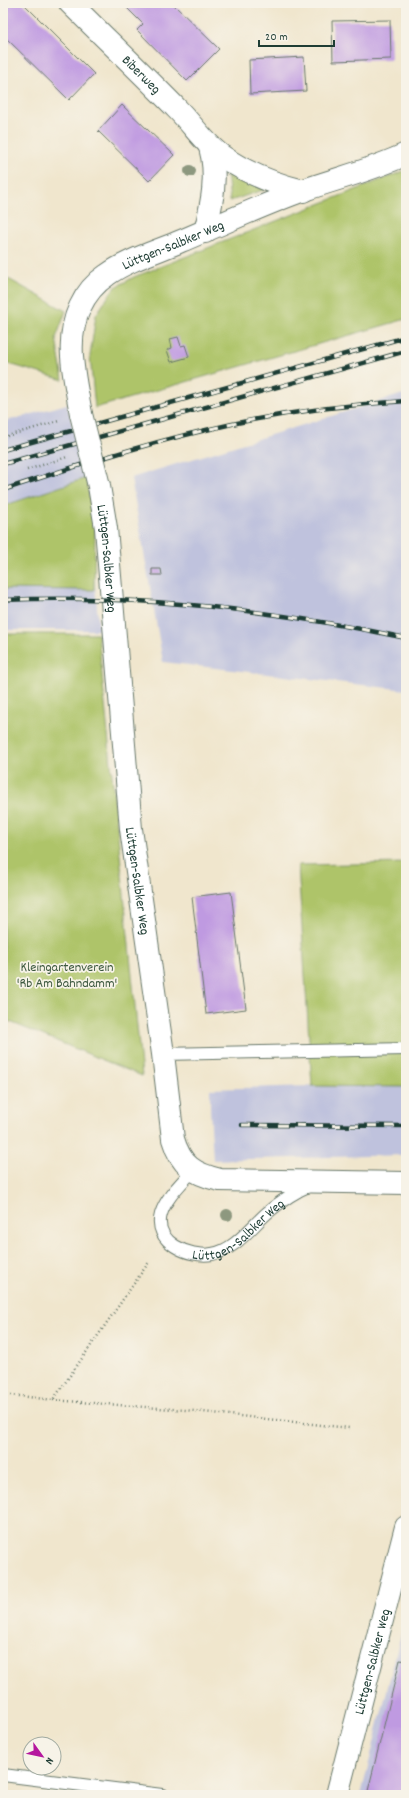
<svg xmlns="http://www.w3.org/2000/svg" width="409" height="1798" viewBox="0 0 409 1798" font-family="Dekko,sans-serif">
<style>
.industrial{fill:#bfc2dd}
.green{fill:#aec469;stroke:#66804e}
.building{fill:#bf9ae1}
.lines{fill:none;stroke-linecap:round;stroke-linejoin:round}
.lane-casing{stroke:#68786a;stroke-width:14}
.street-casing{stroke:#68786a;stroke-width:24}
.path{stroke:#68786a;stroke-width:2.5;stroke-dasharray:1 3;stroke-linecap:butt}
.lane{stroke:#fff;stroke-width:12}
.street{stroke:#fff;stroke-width:22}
.rail-casing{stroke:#1f3d34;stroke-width:4.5}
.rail{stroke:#f7f3e8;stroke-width:3;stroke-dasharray:9;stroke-linecap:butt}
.street-bridge-casing{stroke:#68786a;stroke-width:24;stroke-linecap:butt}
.street-bridge{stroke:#fff;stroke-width:22}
.tree{fill:#8d987f}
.labels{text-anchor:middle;stroke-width:3.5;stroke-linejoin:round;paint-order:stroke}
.street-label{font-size:14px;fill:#1f3d34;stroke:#f7f3e8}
.park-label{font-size:14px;fill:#3c583f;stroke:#f7f3e8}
</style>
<rect width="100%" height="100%" fill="#f7f3e8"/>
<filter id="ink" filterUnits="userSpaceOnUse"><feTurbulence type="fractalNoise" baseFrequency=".025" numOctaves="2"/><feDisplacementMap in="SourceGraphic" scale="8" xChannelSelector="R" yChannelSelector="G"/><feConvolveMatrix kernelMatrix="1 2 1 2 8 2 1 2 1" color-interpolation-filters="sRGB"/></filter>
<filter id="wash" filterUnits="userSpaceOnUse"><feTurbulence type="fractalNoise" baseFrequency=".012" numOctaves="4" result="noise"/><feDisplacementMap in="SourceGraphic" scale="16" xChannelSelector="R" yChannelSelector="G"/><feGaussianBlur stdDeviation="0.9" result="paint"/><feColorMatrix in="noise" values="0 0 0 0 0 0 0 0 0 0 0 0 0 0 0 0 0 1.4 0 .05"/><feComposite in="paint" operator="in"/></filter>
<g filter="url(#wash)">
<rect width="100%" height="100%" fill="#f0e6cd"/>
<path class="industrial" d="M406 393V690L163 662 131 478Z
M67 404 85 473 99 630H3V422Z
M312 1086 406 1087V1155L213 1160 210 1109V1089Z
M406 1614V1795H361Z"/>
<path class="green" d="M406 170V319L95 408 90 356 96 315 114 288 134 277Z
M227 172 269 188 230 201Z
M3 276 66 311 56 338 63 380 3 362Z
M86 478 95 530 94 590 3 589V506Z
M3 634H98L142 1076 3 1019Z
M406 863V1087L312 1086 298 865Z"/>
<g id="blocks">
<path class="building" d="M3 3H23L94 74 69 100 3 35Z
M122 3H172L219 49 187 81 137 30 143 24Z
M390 20 391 59 333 61 332 21Z
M304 57 306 91 250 94 249 60Z
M122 105 174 155 149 181 98 131Z
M178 337 181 346 185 345 189 357 171 362 167 350 172 348 170 339Z
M152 569H161L162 575H152Z
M231 892 246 1009 206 1014 192 897Z
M400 1660 406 1661V1795H367Z"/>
</g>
</g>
<g filter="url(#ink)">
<use href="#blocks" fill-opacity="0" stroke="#68786a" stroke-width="1"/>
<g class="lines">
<defs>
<g id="lane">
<path d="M163 1054 406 1049"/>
<path id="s1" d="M193 1170C182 1183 166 1197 161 1214 153 1242 189 1258 212 1254 234 1251 251 1227 267 1213 280 1202 295 1191 311 1185"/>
<path d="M3 1775 162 1795"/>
</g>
<g id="street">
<path id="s2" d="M70 3C106 39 143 74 178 110 193 125 205 144 222 156 246 173 275 184 303 191"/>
<path d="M205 232C212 203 218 176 210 147"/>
<path id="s3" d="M81 414C75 379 64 341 80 307 86 294 95 283 107 275 127 260 158 251 181 241 222 224 262 205 304 190 338 178 373 170 406 154"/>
<path id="s4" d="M99 486 106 528 131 829 163 1054 173 1139C181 1166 194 1174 220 1180L406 1183"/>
<path id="s5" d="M337 1795 406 1527"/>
</g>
</defs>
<use href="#lane" class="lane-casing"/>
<use href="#street" class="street-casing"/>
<path class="path" d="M7 436 59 421
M27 470 67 457
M3 1394 53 1400 149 1262
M53 1400 185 1410 349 1428"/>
<use href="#lane" class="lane"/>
<use href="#street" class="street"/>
<defs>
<path id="rail" d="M3 450 406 337
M3 464 406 351
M3 490C70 468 137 446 206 430 272 414 339 405 406 401
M3 600C138 594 274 610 406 638
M242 1125 406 1126"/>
</defs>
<use href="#rail" class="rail-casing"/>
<use href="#rail" class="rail"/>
<defs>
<path id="street-bridge" d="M81 414 99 486"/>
</defs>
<use href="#street-bridge" class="street-bridge-casing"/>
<use href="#street-bridge" class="street-bridge"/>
</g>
<g class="tree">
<circle cx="190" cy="171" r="6"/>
<circle cx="227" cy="1215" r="6"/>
</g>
</g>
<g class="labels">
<g class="street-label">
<text dy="5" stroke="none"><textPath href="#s2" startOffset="101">Biberweg</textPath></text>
<text dy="5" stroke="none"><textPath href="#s3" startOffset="224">Lüttgen-Salbker Weg</textPath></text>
<text dy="5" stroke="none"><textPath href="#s4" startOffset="73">Lüttgen-Salbker Weg</textPath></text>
<text dy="5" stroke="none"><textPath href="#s4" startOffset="397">Lüttgen-Salbker Weg</textPath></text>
<text dy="5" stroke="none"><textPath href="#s1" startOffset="166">Lüttgen-Salbker Weg</textPath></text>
<text dy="5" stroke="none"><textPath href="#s5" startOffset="138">Lüttgen-Salbker Weg</textPath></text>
</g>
<g class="park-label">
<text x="67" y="971">Kleingartenverein<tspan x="67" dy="16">'Rb Am Bahndamm'</tspan></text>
</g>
</g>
<rect width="409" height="1798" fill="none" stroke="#f7f3e8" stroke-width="16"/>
<g transform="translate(42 1756) rotate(123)"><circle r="19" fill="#f7f3e8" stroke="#a1aaa0"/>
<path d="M0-3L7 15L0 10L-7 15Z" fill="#b5179e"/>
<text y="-6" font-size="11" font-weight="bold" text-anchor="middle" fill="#1f3d34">N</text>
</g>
<path d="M259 40v6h75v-6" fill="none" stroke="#1f3d34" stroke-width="2"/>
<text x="265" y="40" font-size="12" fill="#1f3d34" stroke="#f7f3e8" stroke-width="3" paint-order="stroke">20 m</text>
</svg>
